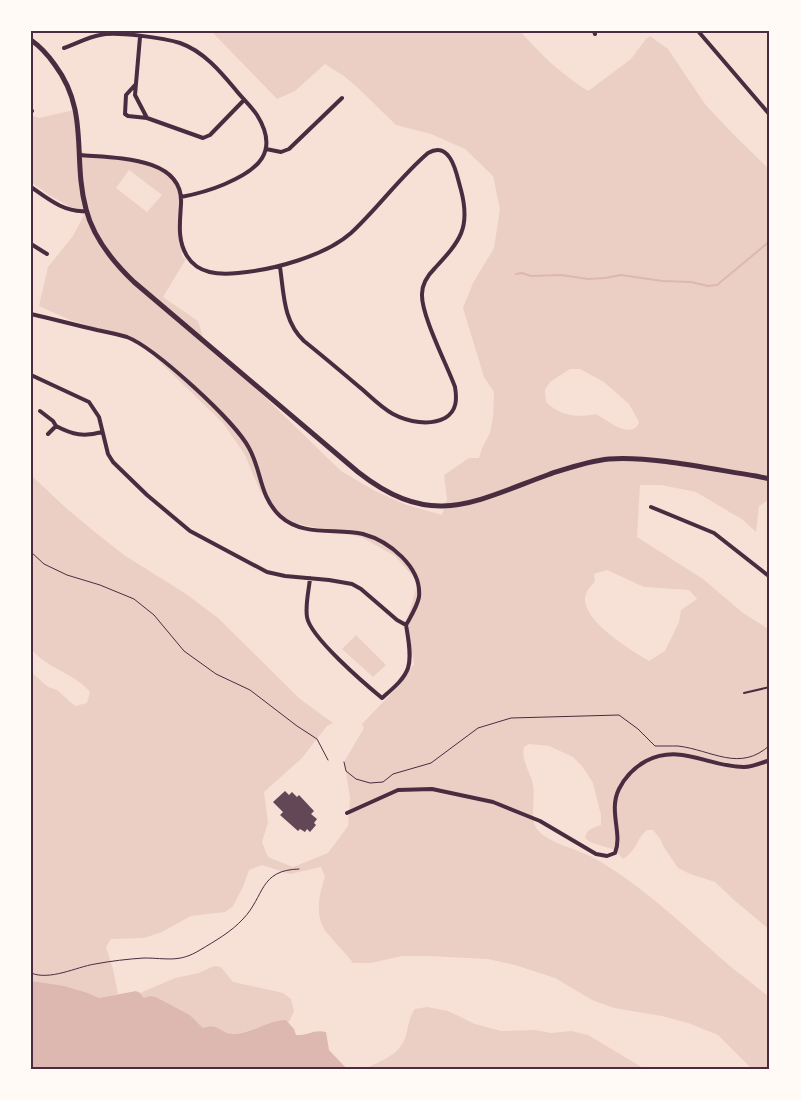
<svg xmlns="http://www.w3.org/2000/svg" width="801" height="1100" viewBox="0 0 801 1100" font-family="'Fira Sans',sans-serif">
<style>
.green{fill:#ebcfc5;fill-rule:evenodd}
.water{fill:#dcb8b0}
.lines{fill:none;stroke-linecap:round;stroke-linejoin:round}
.stream{stroke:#dcb8b0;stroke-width:2}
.building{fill:#644757}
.path{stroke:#4a2c40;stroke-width:1}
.service{stroke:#4a2c40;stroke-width:2}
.minor{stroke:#4a2c40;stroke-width:4}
.tertiary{stroke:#4a2c40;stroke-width:5}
.neatline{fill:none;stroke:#4a2c40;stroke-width:2}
</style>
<rect width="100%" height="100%" fill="#f7e1d7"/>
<path class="green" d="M211 31H520C541 55 561 74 588 91L631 59 646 39 650 36 668 49 705 104 732 133 770 170V499L759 506 756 532 743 520 696 492 661 485H640L637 537 703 579 743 613 770 630V930L734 900 715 882 690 874 678 868 663 846 661 840 653 830H647C636 839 638 849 623 859L615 850 590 842 585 838C586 829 593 828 601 825V815L593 783 582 766 573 757 549 746 529 744 524 747C521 760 530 772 533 784 536 797 529 817 537 829 547 843 578 849 594 858 645 887 687 929 731 967 744 977 757 987 770 998V1069H752L718 1035 688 1023 662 1016 614 1008 592 1000 555 978 515 965 488 959 427 956H402L371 963H353C345 952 335 943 327 933 314 917 319 894 325 877L321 867 290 874 262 865 249 870 243 887 233 906 225 912 191 916 162 932 144 938 111 939 106 947 113 969 118 994 99 998 88 993 31 981V672L48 687 57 690 75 706 87 703 90 692C74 673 49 670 31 649V475L66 508 96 533 124 555 186 594 218 618 300 699 333 723 327 726 302 758 264 792 268 823 262 842 268 857 293 867 328 853 348 826 350 797 344 762 364 728 362 724 389 696 414 664 407 621 418 582 395 556 361 537 284 521 260 491 245 455 223 423 137 340 70 320 39 306 48 267 73 236 84 215 49 195 31 182V115L39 118 74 110 79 150C95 160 108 155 125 157 135 159 156 163 164 168 170 171 177 179 180 185L179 226 182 257 186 259 163 297 198 321 203 337 341 471 375 491 407 505 442 515 447 499 444 475 469 458H479L482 448 490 433 493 417 494 392 484 377 463 308 473 283 494 248 500 209 493 176 465 149 431 134 396 125 358 88 344 76 325 64 295 91 277 99ZM129 170 162 195 147 212 116 188ZM570 369H580L604 382 629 404 639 422C632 441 607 420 596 414 578 418 560 416 546 402L545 390 550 382ZM607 570 644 587 689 590 697 599 681 610 679 622 665 651 649 661C632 651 577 618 586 594 587 590 592 585 595 581L594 574Z
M356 635 386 665 373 677 342 649Z
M214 966 221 967 233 982 283 993 291 999 294 1011 289 1022C281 1017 255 1030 244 1032 240 1033 236 1034 232 1034 219 1034 219 1022 203 1028L190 1015 156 997 144 998 140 993 175 978 199 973Z
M427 1007 448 1011 475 1024 501 1031 535 1030 551 1033 571 1031 588 1035 645 1069H364C378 1062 395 1057 403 1043 409 1031 407 1020 415 1009Z"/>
<path class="water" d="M31 981 64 986 88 993 99 998 136 991 140 993 144 998 150 996 156 997 190 1015 203 1028C219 1022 220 1034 233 1034 251 1034 269 1020 286 1020L294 1029 296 1035C307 1036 314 1029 326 1032L329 1050 347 1069H31Z"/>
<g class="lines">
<path class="stream" d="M516 274 522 273 531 276 561 275 588 279 605 278 621 275 662 281 691 282 708 286 717 285 770 241"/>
</g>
<path class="building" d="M285 791 289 795 292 792 297 797 299 795 314 811 311 814 317 819 314 823 316 825 310 832 307 829 305 832 300 829 298 831 280 815 283 812 273 802Z"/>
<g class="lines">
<path class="path" d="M31 552 44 564 67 575 100 585 134 599 154 615 184 651 216 674 250 690 297 726 317 739 328 760
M344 762 346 771 356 779 370 783 383 782 393 774 431 763 478 728 511 718 619 715 638 729 655 746C663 746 671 746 678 746 712 750 740 773 770 745
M31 973C50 981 76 967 95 964 111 961 128 959 144 958 167 958 179 963 200 950 215 941 231 932 243 919 265 896 259 870 299 869"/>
<path class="service" d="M744 693 770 687"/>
<path class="minor" d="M594 31 595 34
M698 31 770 115
M140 37 135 95 147 118 203 138 210 135 244 100
M64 48C76 44 88 37 100 35 115 31 165 38 180 43 203 51 220 71 235 89 242 98 251 106 257 115 280 152 258 170 225 184 211 190 197 194 181 197
M135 85 126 95 125 114 128 116 147 118
M31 110 32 111
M266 149 281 152 289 149 342 98
M80 155C113 158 184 156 181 204 180 222 177 240 187 256 198 274 219 275 238 273 273 270 325 256 351 233 378 208 400 177 428 153 437 148 444 149 450 158 456 167 458 180 461 190 471 228 460 241 435 268 428 275 422 284 422 294 421 315 447 365 455 387 457 399 457 411 445 418 430 426 408 422 393 414 382 408 373 399 363 390 344 374 324 357 304 341 283 321 284 294 280 267
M31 187C48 199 65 213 86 211
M31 244 47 254
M31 314C53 319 75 325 97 330 107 332 117 334 127 337 155 348 235 421 249 448 262 471 259 496 280 516 303 537 335 528 363 534 389 541 422 567 419 597 417 607 411 616 406 625
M31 375 89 402 99 417 108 454 113 462 147 495 190 531 267 572 285 576 329 580 352 584 361 589 397 620 406 625
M40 411 53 421 56 426
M48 434 56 426C73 435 84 437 102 432
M651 507 714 533 770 577
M310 578C309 590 305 605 307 617 310 637 365 684 382 698 391 690 404 680 408 668 412 656 408 637 406 625
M347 813 398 790 432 789 493 802 540 821 596 854 607 856 615 853C623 834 608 811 619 789 625 777 635 767 646 761 681 743 708 767 744 767 753 767 761 763 770 760"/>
<path class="tertiary" d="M31 40C41 47 48 55 55 65 90 112 72 158 86 209 93 237 113 262 134 282L358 472C432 530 473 502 550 474 569 468 588 461 609 459 653 456 711 469 756 476L770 479"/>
</g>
<rect width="801" height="1100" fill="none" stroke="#fffaf5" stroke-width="65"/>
<rect x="32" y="32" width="736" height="1036" class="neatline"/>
</svg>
